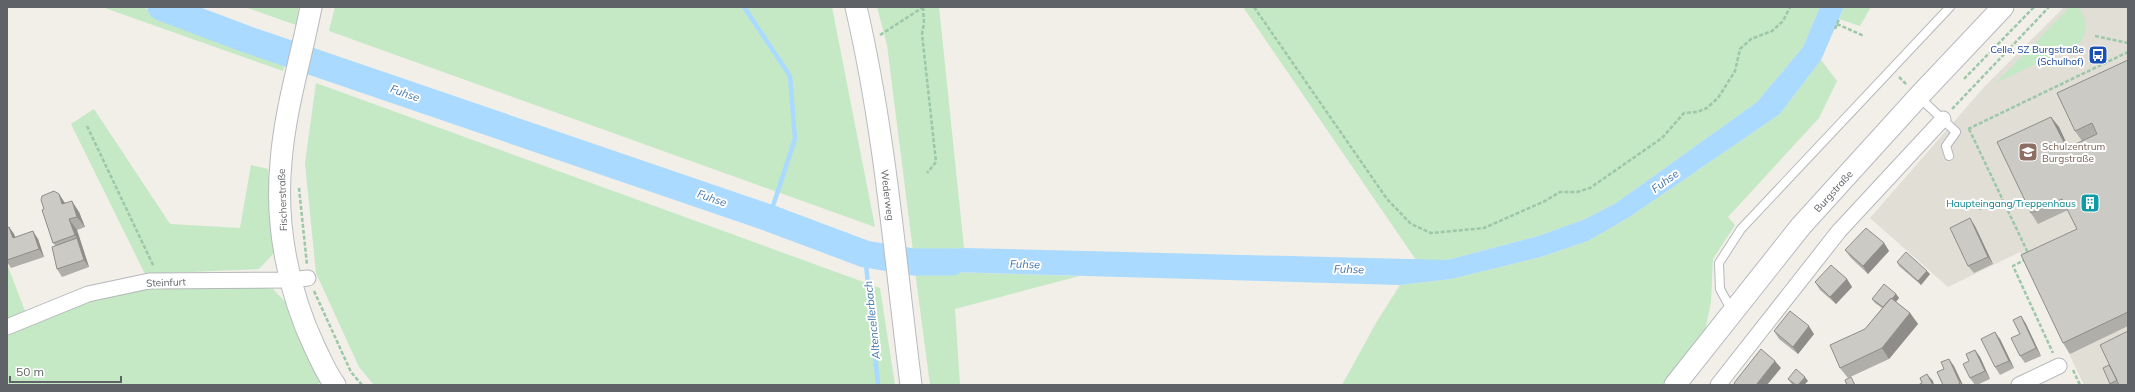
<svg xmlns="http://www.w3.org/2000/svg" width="2135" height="392" viewBox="0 0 2135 392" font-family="Mulish,sans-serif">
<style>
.education{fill:#e1ded6}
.green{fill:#c5e8c5}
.water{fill:#aadaff}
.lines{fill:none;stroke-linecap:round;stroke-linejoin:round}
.stream{stroke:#aadaff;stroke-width:4.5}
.river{stroke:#aadaff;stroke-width:27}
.lane-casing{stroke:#b5b8bc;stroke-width:10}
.street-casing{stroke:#b5b8bc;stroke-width:17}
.secondary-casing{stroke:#b6babf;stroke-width:23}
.path{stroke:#9cc7a9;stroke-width:2.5;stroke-dasharray:4 2;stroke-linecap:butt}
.lane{stroke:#fff;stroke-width:8}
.street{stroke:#fff;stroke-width:15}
.secondary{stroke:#fff;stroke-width:21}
.wall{fill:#afaea9}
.shaded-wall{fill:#8f8d8a}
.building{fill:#cccac5;stroke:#8f8d8a}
.labels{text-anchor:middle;stroke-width:4;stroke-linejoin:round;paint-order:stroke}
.transit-label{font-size:10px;fill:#164399;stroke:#fff;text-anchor:end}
.education-label{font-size:10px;fill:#785e54;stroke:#fff;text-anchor:start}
.street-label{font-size:10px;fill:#5f6368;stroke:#fff}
.culture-label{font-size:10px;fill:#0d838f;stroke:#fff;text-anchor:end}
.water-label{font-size:11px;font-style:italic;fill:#4174aa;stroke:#fff}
</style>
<rect width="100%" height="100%" fill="#f1efe8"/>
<path class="education" d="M2064 7H2128V385H2084L2020 252 1948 287 1870 218 1985 86Z"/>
<path class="green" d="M102 7H142L286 61 283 71Z
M245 7H299L296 25Z
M335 7H832L875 227 329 31Z
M877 7H939L964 248 913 251 887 45Z
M1243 7H1820L1803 47 1757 102 1616 203 1583 220 1538 236 1447 260H1416Z
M1844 7H1871L1860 26 1839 19Z
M2070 7H2079C2086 21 2089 29 2080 43L1996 83Z
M1821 60 1837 81 1819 118 1728 217 1735 225 1713 259 1711 302 1705 331 1663 385H1342L1376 323 1400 285 1451 279 1541 257 1588 241 1628 218 1780 114Z
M316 83 880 288 895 385H374L359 367 316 273 305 163Z
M94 109 170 224 240 228 251 165 268 169 275 252 259 269 145 274 71 124Z
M7 264 25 311 7 320Z
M915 271 1079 276 955 309 960 385H930Z
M153 285 247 286 273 289 293 310 322 379 318 385H7V333L89 299Z"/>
<path class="water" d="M1820 7H1844L1821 60 1780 114 1628 218 1588 241 1541 257 1451 279 1400 285 915 271 913 251 964 248 1447 260 1538 236 1583 220 1616 203 1757 102 1803 47Z"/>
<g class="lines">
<path class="stream" d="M744 7 790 76 795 139 769 218
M865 254 878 385"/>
<path class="river" d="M161 7 246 39 769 218 865 254 914 262H952"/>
<defs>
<path id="lane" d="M1919 97 1956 132 1946 146 1949 156
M1732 311 1720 289 1719 263 1741 229 1950 7"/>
<path id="street" d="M7 327 88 294 149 281 289 280 308 278
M1718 385 1839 231 1943 119
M2019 385 2059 366"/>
<path id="secondary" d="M311 7C301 59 285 109 281 162 275 225 288 291 315 348 321 360 326 373 335 385
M856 7C885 131 895 259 911 385
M1675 385 1801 226 1919 96 2003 7"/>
</defs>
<use href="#lane" class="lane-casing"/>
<use href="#street" class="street-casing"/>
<use href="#secondary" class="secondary-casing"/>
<path class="path" d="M923 7 924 23 922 34 936 162 927 173
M1254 7 1387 199 1411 224 1431 233 1484 228 1545 201 1560 192H1577L1590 188 1662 138 1684 113 1697 112 1707 108 1718 98 1735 71 1740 49 1751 39 1772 31 1783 21 1790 7
M1837 24 1864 36
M1835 29 1839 19
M880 35 922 8
M2095 36 2128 43
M1899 77 1907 85
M1964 79 2034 7
M1952 109 2049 7
M87 126 154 267
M1968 129 2128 52
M1969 129 2029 255
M299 188 307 265
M1979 209 2002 200
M2026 259 2013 266 2053 353
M314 291 351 372 362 385
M2073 370 2080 385"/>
<use href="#lane" class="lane"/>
<use href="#street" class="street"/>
<use href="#secondary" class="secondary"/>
</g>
<path class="wall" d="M2128 60V326L2070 354 2063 343 2077 229 2068 210 2038 224 2031 213 2051 117 2059 127 2068 147 2082 141 2075 131Z
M59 194 65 203 79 212 85 227 77 230 89 267 62 277 57 269 56 246 53 243 44 209Z
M1975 226 1993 264 1974 273 1968 266Z
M9 227 14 234 15 237 38 239 44 257 11 268 7 262V228Z
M1884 243 1889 251 1868 274 1851 258 1845 250Z
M1897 262 1930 274 1921 285 1899 266Z
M1847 279 1852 287 1836 304 1820 290 1815 282Z
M1896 294 1899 298 1896 302 1910 313 1918 324 1889 359 1848 378 1840 368 1865 329 1882 308 1875 303 1872 299Z
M2021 316 2026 324 2041 356 2025 363 2020 356Z
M1774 331 1814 334 1798 354 1779 339Z
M2000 339 2014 368 2000 375 1995 367Z
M1975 350 1980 357 1990 379 1977 385H1975L1970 378 1969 361Z
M2109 365 2119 385H2111L2110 384Z
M1788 379 1808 381 1804 385H1793L1791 383Z"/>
<path class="shaded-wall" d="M2051 117 2059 127 2074 159 2067 148Z
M59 194 66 205 62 204Z
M72 201 79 212 85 227 77 217Z
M1970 218 1975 226 1993 264 1988 257Z
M69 219 77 230 89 267 84 260 77 238 75 235Z
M9 227 14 234 18 245 13 238Z
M33 231 38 239 44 257 39 249Z
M1884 243 1889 251 1868 274 1863 266Z
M1927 271 1930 274 1921 285 1918 281Z
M1847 279 1852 287 1836 304 1830 297Z
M1896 294 1899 298 1887 313 1884 309Z
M1910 313 1918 324 1889 359 1882 348Z
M2021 316 2026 324 2041 356 2036 348Z
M1809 326 1814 334 1798 354 1793 347Z
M1995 332 2000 339 2014 368 2009 361Z
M1975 350 1980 357 1990 379 1985 371Z
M1949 359 1954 366 1963 385H1962L1960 383Z
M1775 361 1781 368 1767 385H1756Z
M1927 374 1933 381 1934 385H1933Z
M1805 377 1808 381 1804 385H1798Z"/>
<path class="building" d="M2128 60V312L2063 343 2021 255 2077 229 2062 199 2031 213 1997 142 2051 117 2067 148 2097 134 2092 123 2075 131 2057 93Z
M54 191 59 194 62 204 72 201 77 217 69 219 75 235 53 243 42 210 44 209 41 200 42 196Z
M1970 218 1988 257 1968 266 1950 228Z
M9 227 13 238 33 231 39 249 7 260V228Z
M1866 228 1884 243 1863 266 1845 250Z
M77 238 84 260 57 269 52 247Z
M1906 252 1927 271 1918 281 1897 262Z
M1831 265 1847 279 1830 297 1815 282Z
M1884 284 1896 294 1892 299 1891 298 1883 307 1872 299Z
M1891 298 1910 313 1882 348 1840 368 1830 345 1865 329Z
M1790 311 1809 326 1793 347 1774 331Z
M2021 316 2036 348 2020 356 2011 338 2020 334 2013 320Z
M2128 331V385H2119L2100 345Z
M1995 332 2009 361 1995 367 1981 339Z
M1761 349 1775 361 1756 385H1736L1734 383Z
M1975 350 1985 371 1970 378 1963 364 1969 361 1966 354Z
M1949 359 1960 383 1957 385H1943L1937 372 1944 369 1941 362Z
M2109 365 2117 380 2110 384 2103 368Z
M1796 369 1805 377 1798 385H1796L1788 379Z
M1927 374 1933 385H1918L1922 383 1920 378Z
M1851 377 1855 385H1847L1845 380Z"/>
<defs>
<symbol id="bus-square" viewBox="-11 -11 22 22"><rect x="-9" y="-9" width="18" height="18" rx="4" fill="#1a4fb4" stroke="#fff"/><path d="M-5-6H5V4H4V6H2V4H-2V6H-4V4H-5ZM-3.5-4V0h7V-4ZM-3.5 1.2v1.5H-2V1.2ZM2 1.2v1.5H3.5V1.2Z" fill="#fff"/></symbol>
<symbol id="school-square" viewBox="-11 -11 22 22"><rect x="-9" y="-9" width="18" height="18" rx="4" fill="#8d6e63" stroke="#fff"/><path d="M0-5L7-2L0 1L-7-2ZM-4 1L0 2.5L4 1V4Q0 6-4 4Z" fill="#fff"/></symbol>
<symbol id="building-square" viewBox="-11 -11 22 22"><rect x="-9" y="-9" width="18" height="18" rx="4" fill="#0f9aa8" stroke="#fff"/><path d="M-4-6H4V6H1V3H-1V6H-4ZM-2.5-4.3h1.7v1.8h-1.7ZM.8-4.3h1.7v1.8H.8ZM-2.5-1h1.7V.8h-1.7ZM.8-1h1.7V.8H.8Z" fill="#fff"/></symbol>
</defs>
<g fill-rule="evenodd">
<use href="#bus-square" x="2087" y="44" width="22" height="22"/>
<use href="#school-square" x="2017" y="141" width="22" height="22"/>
<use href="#building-square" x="2079" y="192" width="22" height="22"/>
</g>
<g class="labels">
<g class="transit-label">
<text x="2084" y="53">Celle, SZ Burgstraße<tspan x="2084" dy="12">(Schulhof)</tspan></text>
</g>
<g class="education-label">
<text x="2042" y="150">Schulzentrum<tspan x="2042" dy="12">Burgstraße</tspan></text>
</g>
<g class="street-label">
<text transform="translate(1833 191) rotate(-48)" y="4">Burgstraße</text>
<text transform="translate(888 195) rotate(83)" y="4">Wederweg</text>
<text transform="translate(282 200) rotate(-92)" y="4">Fischerstraße</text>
<text transform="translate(166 282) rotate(-2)" y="4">Steinfurt</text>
</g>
<g class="culture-label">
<text x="2076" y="207">Haupteingang/Treppenhaus</text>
</g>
<g class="water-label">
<text transform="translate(405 93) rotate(19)" y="4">Fuhse</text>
<text transform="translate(1665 181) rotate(-36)" y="4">Fuhse</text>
<text transform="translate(712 198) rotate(19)" y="4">Fuhse</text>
<text transform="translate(1025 264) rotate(1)" y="4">Fuhse</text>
<text transform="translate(1349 269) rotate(1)" y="4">Fuhse</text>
<text transform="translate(872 320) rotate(-96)" y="4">Altencellerbach</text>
</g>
</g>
<rect width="2135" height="392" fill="none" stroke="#5f6368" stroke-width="16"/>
<path d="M10 376v6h111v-6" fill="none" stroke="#5f6368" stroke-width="2"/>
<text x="16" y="376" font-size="12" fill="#5f6368" stroke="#ffffff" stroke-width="3" paint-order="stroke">50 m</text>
</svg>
